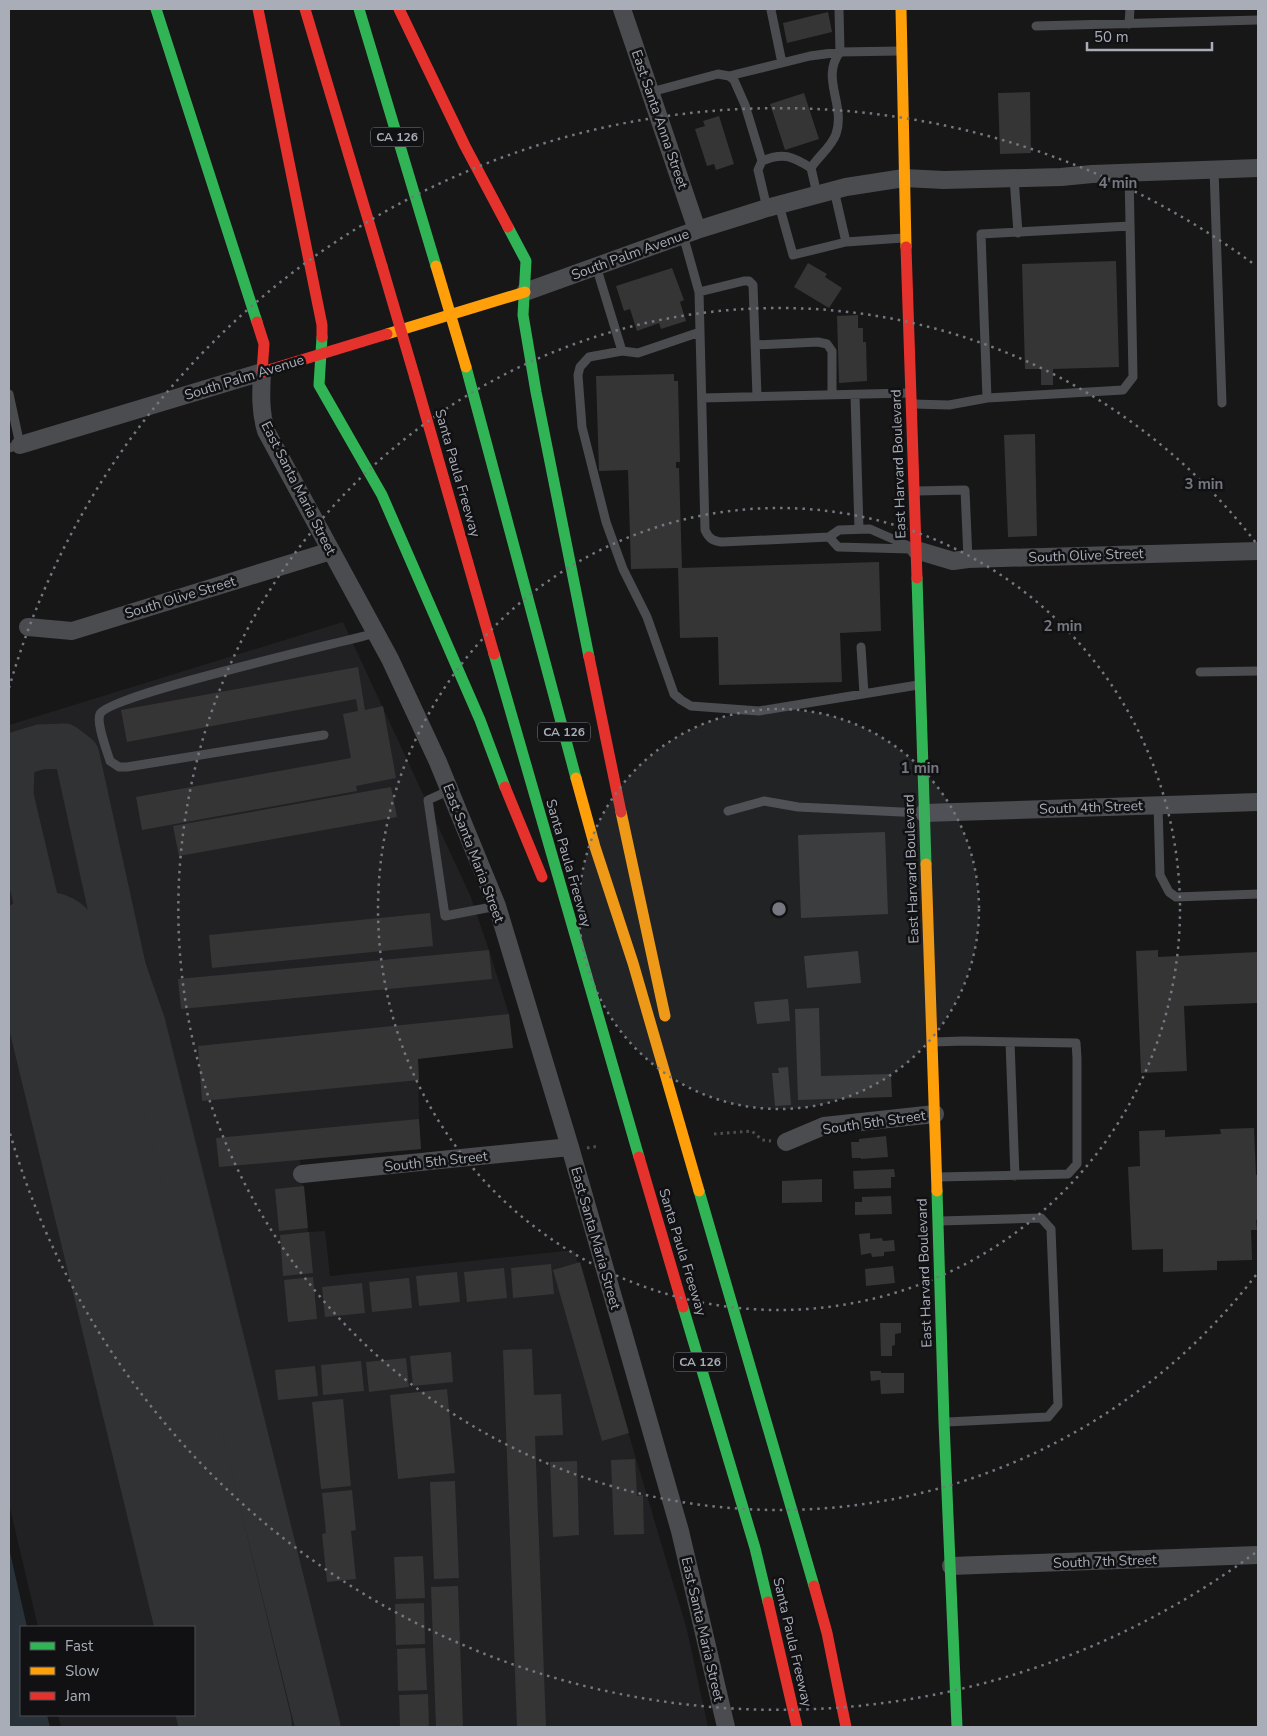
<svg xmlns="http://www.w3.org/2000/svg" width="1267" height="1736" viewBox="0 0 1267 1736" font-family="'Nunito Sans',sans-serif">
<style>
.built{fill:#212123}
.water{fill:#2a3239}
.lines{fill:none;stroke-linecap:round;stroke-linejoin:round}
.taxiway{stroke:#313233;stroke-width:45}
.runway{stroke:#313233;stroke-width:112}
.building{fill:#353536}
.path{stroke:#4d4e52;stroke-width:3;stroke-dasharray:2.5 4;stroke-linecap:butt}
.lane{stroke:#4b4c50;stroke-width:9}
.street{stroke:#4b4c50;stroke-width:18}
.fast{stroke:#30b455;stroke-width:11}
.slow{stroke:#ff9f0a;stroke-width:11}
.jam{stroke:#e5322d;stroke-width:11}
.slow-bridge{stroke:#ff9f0a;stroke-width:11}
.jam-bridge{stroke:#e5322d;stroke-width:11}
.ring{fill:none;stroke:#757880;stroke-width:2.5;stroke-dasharray:2.5 5}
.labels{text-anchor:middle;stroke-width:5;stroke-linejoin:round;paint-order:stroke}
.shield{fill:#111113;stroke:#7b7e86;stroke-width:1}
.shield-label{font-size:12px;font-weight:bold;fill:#a8adb8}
.street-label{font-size:14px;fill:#a8adb8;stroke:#111113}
.centre{fill:#757880;stroke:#111113;stroke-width:2.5}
.ring-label{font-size:15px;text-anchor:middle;font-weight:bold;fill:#757880;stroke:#111113;stroke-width:5;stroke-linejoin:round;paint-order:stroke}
</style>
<rect width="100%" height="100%" fill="#171717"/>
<path class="built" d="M343 622 470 895 489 950 509 1014 418 1059 419 1119 421 1149 300 1160 308 1232 325 1231 330 1276 574 1250 687 1630 708 1727H61L58 1715H194V1627H38L9 1504V725Z"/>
<path class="water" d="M9 1548 27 1627H21V1715H47L50 1727H9Z"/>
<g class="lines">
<path class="taxiway" d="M47 948 11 796 12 766 20 753 40 747 64 746 77 756 124 970 143 1024 318 1727"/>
<path class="runway" d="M47 948 236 1727"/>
</g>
<path class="building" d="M828 12 832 32 787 43 783 23Z
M1030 92 1031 153 1000 154 998 93Z
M804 93 819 139 785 150 770 104Z
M719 116 734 164 716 170 714 164 707 166 695 129 705 126 703 121Z
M1116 261 1119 367 1053 369V385H1041V369H1025L1022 264Z
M808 263 827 274 825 277 842 288 829 308 794 287Z
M672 268 684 300 680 302 686 321 661 329 659 323 637 331 630 309 624 311 616 286Z
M858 315V328H863V342H866L867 381 839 383 837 316Z
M674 374V381H678L680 462H676V468H679L682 568 879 562 881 631 840 633 842 682 719 685 718 637 680 638 678 568 631 569 628 470 599 471 596 376Z
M1035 434 1037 536 1008 537 1004 435Z
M358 667 365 710 383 706 396 778 356 786 357 791 142 830 136 797 351 758 343 714 358 711 356 699 127 742 121 710Z
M391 787 397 817 179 856 173 826Z
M885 832 888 914 801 918 798 835Z
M430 913 433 946 212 968 209 935Z
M489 950 492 979 181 1009 178 979Z
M1158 950V957L1258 952V1003L1184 1006 1187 1071 1141 1073 1136 951Z
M858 951 861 983 807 988 804 956Z
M788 999 790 1021 757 1024 754 1002Z
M819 1008 821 1076 891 1074 892 1097 798 1100 795 1009Z
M509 1014 513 1048 418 1059 419 1080 202 1101 198 1046Z
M788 1067 791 1105 775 1106 772 1073H779L778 1068Z
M419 1119 421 1149 219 1167 216 1138Z
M1254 1128 1256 1175H1258V1220H1256L1257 1230H1251L1252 1260 1217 1261V1270L1163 1272V1249L1132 1250 1128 1167 1140 1166 1139 1131 1165 1130V1137L1221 1134 1220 1129Z
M886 1136 888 1157 861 1159V1158H852L851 1142H859V1139Z
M894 1169 895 1177H891V1188L854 1189 853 1171Z
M822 1179V1202L782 1203V1181Z
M304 1186 308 1228 279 1231 275 1189Z
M891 1196 892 1214 855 1215V1202H862V1197Z
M309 1232 313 1273 283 1276 280 1235Z
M870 1233V1239L882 1238 883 1241 894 1240 895 1251 884 1252V1256L872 1257 871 1253 861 1255 859 1234Z
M580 1262 629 1433 602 1441 553 1270Z
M551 1264 554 1294 513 1298 511 1268Z
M893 1266 895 1283 866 1286 865 1269Z
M504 1268 507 1298 467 1302 464 1272Z
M457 1272 460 1302 419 1306 416 1276Z
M313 1277 317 1319 288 1322 284 1280Z
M409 1278 412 1308 372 1312 369 1282Z
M362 1283 365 1313 325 1317 322 1287Z
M880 1323H901V1333L895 1334V1345L892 1346V1356H881Z
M532 1349 534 1395 561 1394 563 1435 535 1436 546 1727H517L503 1350Z
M451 1352 453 1382 413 1386 410 1356Z
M406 1358 409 1387 369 1392 366 1362Z
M361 1361 364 1391 323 1395 321 1365Z
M315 1366 318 1396 278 1400 275 1370Z
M870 1371H881V1373H904V1393L881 1394 880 1380 871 1381Z
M447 1389 455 1473 398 1479 390 1395Z
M343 1399 351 1486 321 1489 312 1402Z
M635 1459 637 1496 643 1495 644 1534 614 1535 611 1460Z
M577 1461 579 1535 553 1537 550 1462Z
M455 1481 459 1578 434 1579 430 1482Z
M352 1490 356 1530 351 1531 356 1579 327 1582 322 1534 326 1533 322 1493Z
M423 1556 425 1598 396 1599 394 1557Z
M458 1586 463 1727H436L431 1587Z
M424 1603 425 1644 396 1645 395 1604Z
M425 1648 427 1690 398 1691 397 1649Z
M428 1694 429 1727H400L399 1695Z"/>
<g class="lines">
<path class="path" d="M714 1134 752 1131 762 1140 771 1141
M587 1148 599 1146"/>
<path class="lane" d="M772 9 771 10 782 63
M1129 24 1130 9
M1036 26 1258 20
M729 76 810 56 840 52 839 9
M651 92 718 74 729 76 734 80 745 105 762 161 758 170 767 208
M762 161C783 152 792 156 811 168
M1214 169 1222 403
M1014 178 1018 233
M834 190 846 242
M817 194 811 168C818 156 831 148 836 134 846 105 820 78 840 52L900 51
M779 205 793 255 846 242 903 238
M683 235 699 292 705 530C709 539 713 541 722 542L829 537 839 530 870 529 911 547
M596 266 622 351
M699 292 744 281H749L753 285 757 396
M700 332 638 353 622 351 589 357 580 367 578 375 582 427 606 522 623 569 647 617 674 694 681 700 691 706 759 711 918 685
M755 345 818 342 827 344 832 351V395
M9 394 20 445 9 448
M855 395 859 529
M702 398 908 393
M987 398 981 234 1130 226
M913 404 949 405 987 398 1123 390 1133 377 1129 172
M917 491 965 490 968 559
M829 537 838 547 910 549
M861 647 864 694
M1200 672 1258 671
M324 735 127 767H119L110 761C107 751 96 723 100 714 109 695 340 643 376 633
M450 790 428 800 445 916 497 906
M1158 805 1160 875 1169 892 1176 897 1258 894
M728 811 764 801 798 807 922 813
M934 1042 963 1041 1076 1043 1077 1058V1164L1068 1174 938 1177
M1010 1042 1015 1176
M940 1221 1041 1218 1051 1229 1058 1405 1048 1417 947 1422"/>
<path class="street" d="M622 9 697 230
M525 292 697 230 767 208 846 187 904 178 944 180 1061 177 1092 174 1258 168
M20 445 262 372C261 393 260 411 266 431L390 659 438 762 497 906 570 1147 680 1531 726 1727
M916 550 953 561 968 559 1258 551
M28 627 72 631 331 551
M924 813 1258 802
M786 1142 824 1126 935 1114
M302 1174 570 1147
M951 1566 1258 1555"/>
<path class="fast" d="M156 9 257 322
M359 9 436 266
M508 227 526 261 523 315 536 392 589 657
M322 337 319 385 382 495 480 720 505 787
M466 367 576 778
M917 578 926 864
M494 654 639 1157
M699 1191 814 1586
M937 1191 944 1422 957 1727
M683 1307 755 1548 768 1602"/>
<path class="slow" d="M901 9 906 247
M387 334 525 292
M576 778 595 847 633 963 699 1191
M621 812 665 1016
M926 864 937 1191"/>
<path class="jam" d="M258 9 322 325V337
M305 9 382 266
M399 9 465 146 508 227
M906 247 917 578
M257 322 264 344 262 372 387 334
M415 378 494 654
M589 657 621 812
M505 787 542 877
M639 1157 683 1307
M814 1586 827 1633 846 1727
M768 1602 797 1727"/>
<path class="slow-bridge" d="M436 266 466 367"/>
<path class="jam-bridge" d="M382 266 415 378"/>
</g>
<circle cx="779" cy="909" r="200" fill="#757880" fill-opacity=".12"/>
<g class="ring">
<circle cx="779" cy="909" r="200"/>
<circle cx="779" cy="909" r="401"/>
<path d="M1256 1275A601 601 0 1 1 1256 543"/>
<path d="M1255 1553A801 801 0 0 1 9 1130M9 688A801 801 0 0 1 1255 265"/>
</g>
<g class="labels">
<g class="shield">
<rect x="371" y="127.5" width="52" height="19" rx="4"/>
<rect x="538" y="722.5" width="52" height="19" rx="4"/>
<rect x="674" y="1352.5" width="52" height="19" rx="4"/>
</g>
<g class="shield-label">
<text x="397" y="141">CA 126</text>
<text x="564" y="736">CA 126</text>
<text x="700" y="1366">CA 126</text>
</g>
<g class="street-label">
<text transform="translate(660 119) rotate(71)" y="5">East Santa Anna Street</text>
<text transform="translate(630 254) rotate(-20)" y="5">South Palm Avenue</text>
<text transform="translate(244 377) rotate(-17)" y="5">South Palm Avenue</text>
<text transform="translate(898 464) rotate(-92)" y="5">East Harvard Boulevard</text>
<text transform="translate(458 473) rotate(74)" y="5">Santa Paula Freeway</text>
<text transform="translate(299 488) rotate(63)" y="5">East Santa Maria Street</text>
<text transform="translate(1086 555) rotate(-2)" y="5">South Olive Street</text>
<text transform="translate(180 597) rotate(-17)" y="5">South Olive Street</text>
<text transform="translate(1091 807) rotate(-2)" y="5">South 4th Street</text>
<text transform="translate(474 853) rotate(69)" y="5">East Santa Maria Street</text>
<text transform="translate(569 863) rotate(74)" y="5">Santa Paula Freeway</text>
<text transform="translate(911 869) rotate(-92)" y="5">East Harvard Boulevard</text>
<text transform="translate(874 1122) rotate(-8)" y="5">South 5th Street</text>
<text transform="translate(436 1161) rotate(-6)" y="5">South 5th Street</text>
<text transform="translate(596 1238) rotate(74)" y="5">East Santa Maria Street</text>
<text transform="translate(683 1252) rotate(73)" y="5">Santa Paula Freeway</text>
<text transform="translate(924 1273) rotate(-92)" y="5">East Harvard Boulevard</text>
<text transform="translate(1105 1561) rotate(-2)" y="5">South 7th Street</text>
<text transform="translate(703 1629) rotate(77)" y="5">East Santa Maria Street</text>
<text transform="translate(793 1642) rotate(77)" y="5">Santa Paula Freeway</text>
</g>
</g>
<circle cx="779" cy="909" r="8" class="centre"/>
<g class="ring-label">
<text x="1118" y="188">4 min</text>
<text x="1204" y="489">3 min</text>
<text x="1063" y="631">2 min</text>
<text x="920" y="773">1 min</text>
</g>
<rect width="1267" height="1736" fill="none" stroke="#a8adb8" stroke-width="20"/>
<rect x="20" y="1626" width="175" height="90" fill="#111113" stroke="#4d4f55"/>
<rect x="30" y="1642" width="25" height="8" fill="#30b455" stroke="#4d4f55"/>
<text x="65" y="1651" font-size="15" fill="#a8adb8">Fast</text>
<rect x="30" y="1667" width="25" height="8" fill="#ff9f0a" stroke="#4d4f55"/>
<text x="65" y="1676" font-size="15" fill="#a8adb8">Slow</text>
<rect x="30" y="1692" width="25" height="8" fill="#e5322d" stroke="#4d4f55"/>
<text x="65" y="1701" font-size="15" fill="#a8adb8">Jam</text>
<path d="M1087 42v8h125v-8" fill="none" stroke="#a8adb8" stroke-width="2.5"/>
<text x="1094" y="42" font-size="15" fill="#a8adb8" stroke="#111113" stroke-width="4" paint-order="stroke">50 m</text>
</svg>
